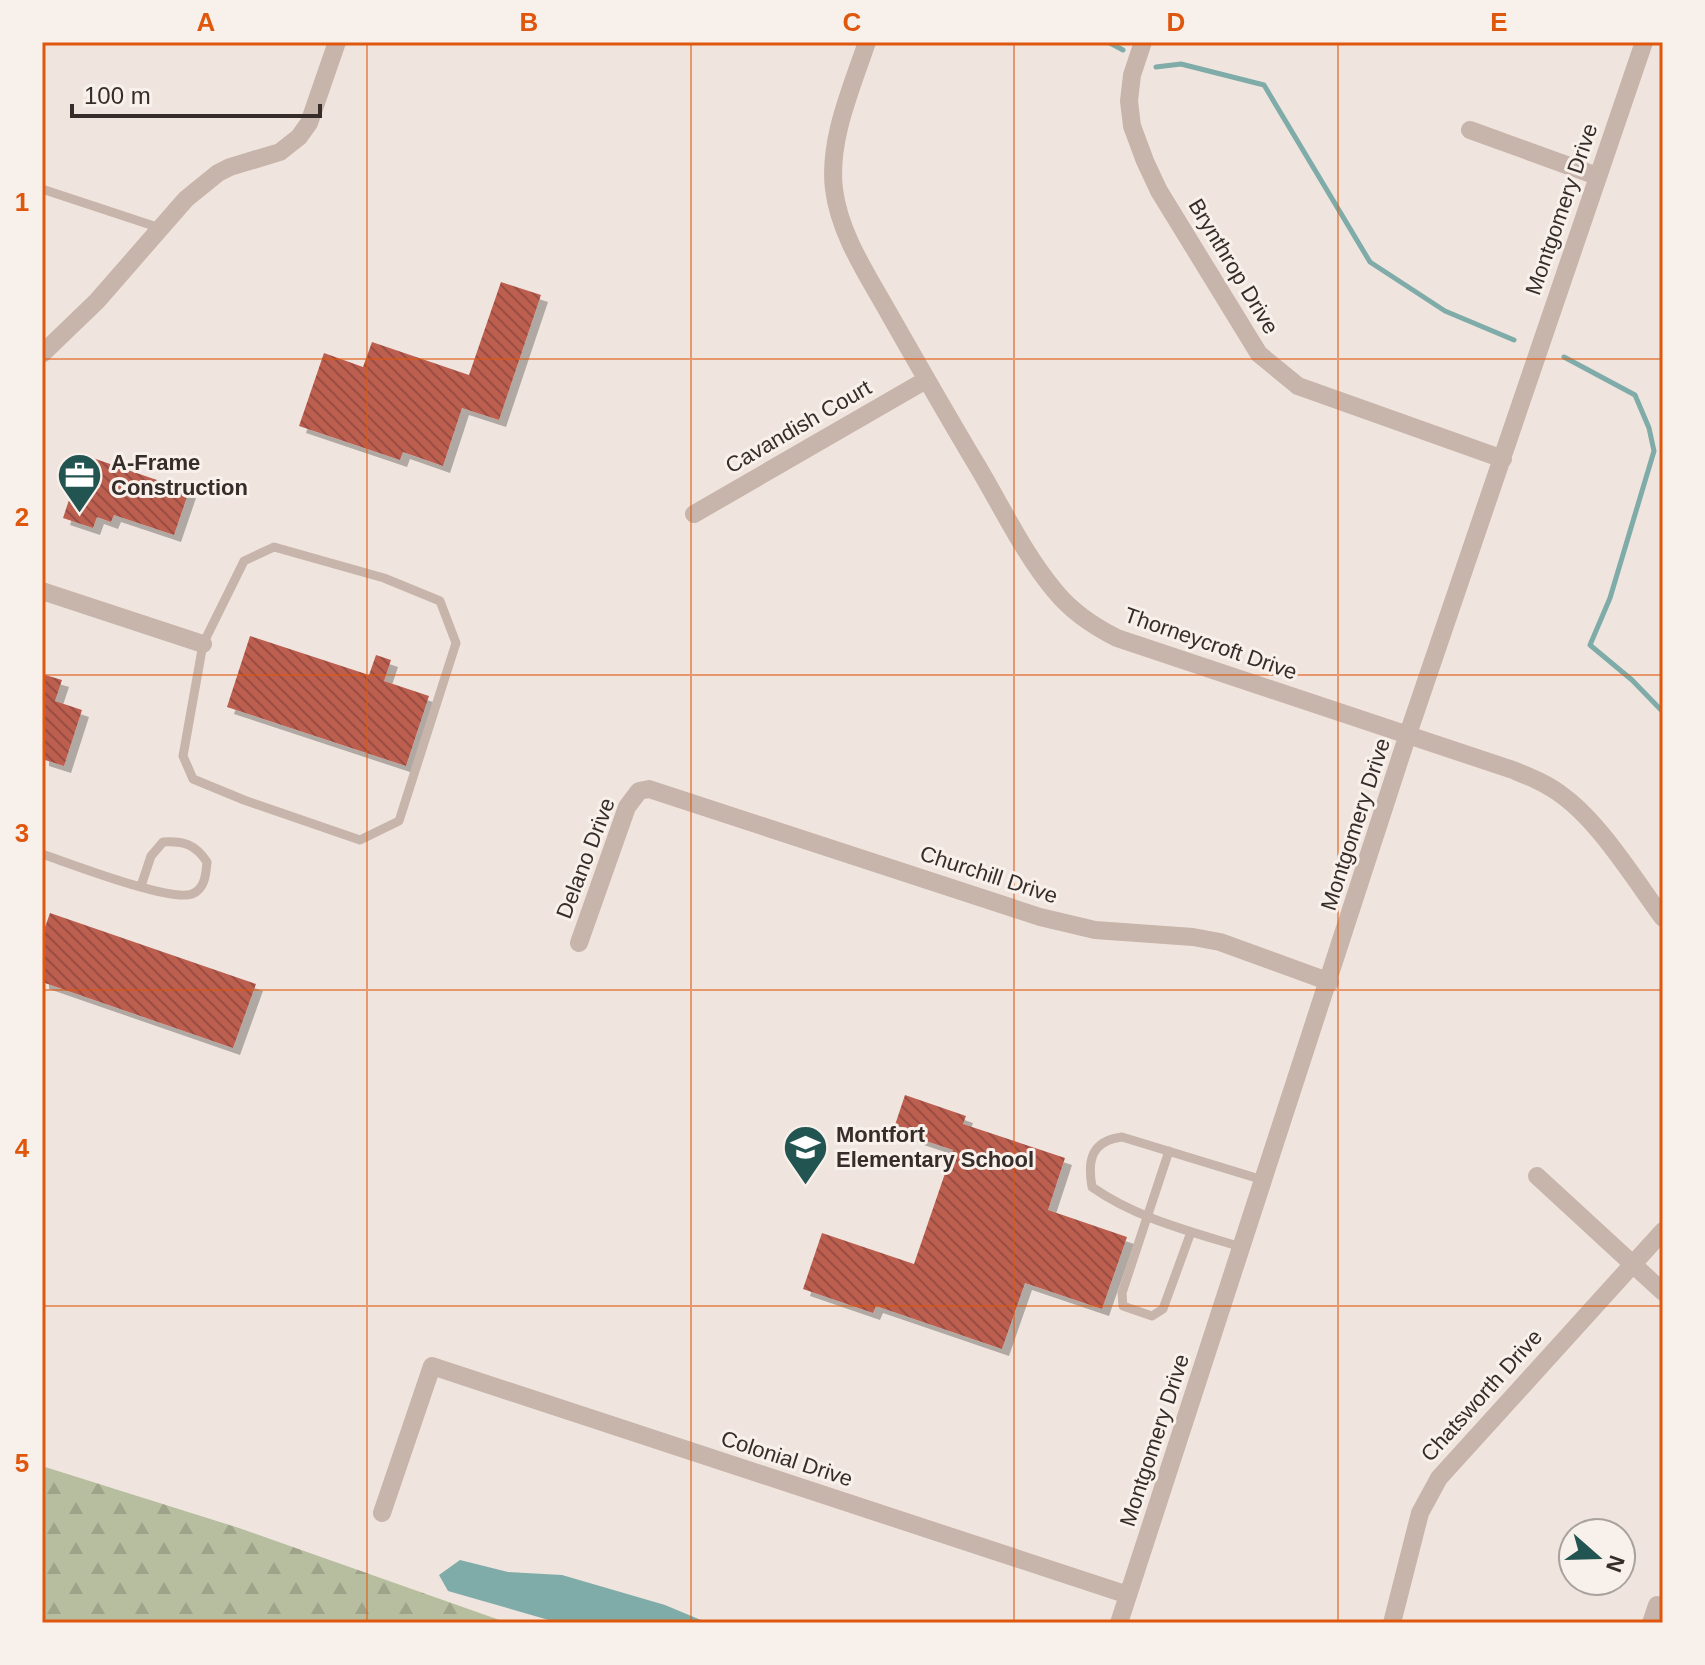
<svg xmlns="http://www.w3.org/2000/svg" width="1705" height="1665" viewBox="0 0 1705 1665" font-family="Arial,sans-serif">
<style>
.forest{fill:url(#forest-firs)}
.water{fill:#7faba8}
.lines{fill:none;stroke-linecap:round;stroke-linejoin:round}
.stream{stroke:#7faba8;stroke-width:5}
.building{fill:url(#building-back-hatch);filter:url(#shadow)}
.service{stroke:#c7b4aa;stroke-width:9}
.minor{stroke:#c7b4aa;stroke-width:18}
.grid{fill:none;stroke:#df570d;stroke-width:2;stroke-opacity:0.55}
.labels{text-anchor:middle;stroke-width:6;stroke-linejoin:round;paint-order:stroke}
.street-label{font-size:22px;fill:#362c29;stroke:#f8f0ea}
.poi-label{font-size:22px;font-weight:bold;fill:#362c29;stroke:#f8f0ea;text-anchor:start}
.neatline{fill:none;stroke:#df570d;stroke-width:3}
.grid-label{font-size:26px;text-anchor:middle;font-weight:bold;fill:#df570d}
</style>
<defs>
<pattern id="forest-firs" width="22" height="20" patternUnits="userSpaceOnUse" patternTransform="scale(2)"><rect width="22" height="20" fill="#b7be9f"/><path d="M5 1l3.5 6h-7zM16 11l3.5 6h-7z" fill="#9ea389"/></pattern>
<pattern id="building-back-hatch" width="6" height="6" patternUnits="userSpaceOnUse" patternTransform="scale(2)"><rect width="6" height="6" fill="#bc5e50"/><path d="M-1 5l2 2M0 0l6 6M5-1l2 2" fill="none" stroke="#9a4e42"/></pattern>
<filter id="shadow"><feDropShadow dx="7" dy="7" stdDeviation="0" flood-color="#0004"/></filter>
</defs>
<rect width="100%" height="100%" fill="#f0e5de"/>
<path class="forest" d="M42 1466 239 1528 508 1623H42Z"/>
<path class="water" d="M460 1560 508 1572 562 1575 665 1605 708 1623H559L448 1591 439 1575Z"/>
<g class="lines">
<path class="stream" d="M1108 42 1123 50
M1156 67 1181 64 1264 85 1370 262 1445 311 1514 340
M1564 357 1635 395 1649 428 1654 451 1610 598 1590 645 1632 680 1663 712"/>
</g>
<path class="building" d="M501 282 541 295 499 420 462 408 443 466 403 452 400 460 299 426 324 353 363 367 372 342 469 375Z
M84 455 189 491 174 535 114 515 111 522 97 517 93 528 63 518Z
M250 636 369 675 376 655 391 660 384 681 429 696 406 766 227 707Z
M42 674 62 680 55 701 82 710 64 766 42 759Z
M50 913 256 984 233 1048 42 982V936Z
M905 1095 966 1116 963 1124 1065 1158 1048 1210 1127 1237 1102 1309 1025 1283 1002 1349 876 1306 873 1313 803 1289 822 1233 914 1264 953 1150 908 1135 909 1130 895 1125Z"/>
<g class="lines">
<path class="service" d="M42 189 160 228
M274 547 384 578 440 601 456 643 399 821 360 840 244 800 193 779 183 756 203 644 244 561Z
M42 854C69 863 169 902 192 894 205 889 206 874 207 862 195 844 184 841 163 842L151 856 141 886
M1169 1151 1122 1293 1123 1306 1152 1316 1163 1309 1191 1232
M1241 1247C1189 1231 1136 1218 1092 1187 1087 1159 1092 1141 1122 1137L1263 1180"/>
<path class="minor" d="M867 42C852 87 828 140 834 189 839 232 866 273 887 310 916 361 945 412 975 462 1001 505 1023 553 1055 591 1072 612 1093 626 1117 638L1513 770C1530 777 1548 784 1563 796 1600 823 1635 880 1663 918
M1143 42 1132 75 1129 101 1132 126 1145 161 1159 191 1259 354 1298 386 1503 459
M1470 130 1597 176
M42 354 97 301 186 199 218 173 230 167 280 152 299 137 309 123 337 42
M694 514 926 380
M42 591 203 644
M579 943 627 807 639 791 649 789 1040 917 1095 930 1193 937 1220 942 1330 982
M1537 1176 1663 1292
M382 1513 432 1366 1128 1595
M1119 1623 1408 734 1644 42
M1392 1623 1420 1513 1439 1478 1663 1231
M1651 1623 1657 1605"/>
</g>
<path class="grid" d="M367 42V1623M691 42V1623M1014 42V1623M1338 42V1623M42 359H1663M42 675H1663M42 990H1663M42 1306H1663"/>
<defs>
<symbol id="office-pin" viewBox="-11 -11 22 30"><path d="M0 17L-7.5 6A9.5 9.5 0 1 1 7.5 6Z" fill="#225451" stroke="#f8f0ea"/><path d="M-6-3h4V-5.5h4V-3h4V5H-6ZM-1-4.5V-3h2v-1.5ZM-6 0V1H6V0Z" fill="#fff"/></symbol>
<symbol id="school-pin" viewBox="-11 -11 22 30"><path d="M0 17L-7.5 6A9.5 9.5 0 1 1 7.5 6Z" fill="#225451" stroke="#f8f0ea"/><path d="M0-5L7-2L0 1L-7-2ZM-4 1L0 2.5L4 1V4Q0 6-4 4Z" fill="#fff"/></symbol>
</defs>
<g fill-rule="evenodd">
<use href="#office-pin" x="54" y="450" width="51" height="69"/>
<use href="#school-pin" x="780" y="1122" width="51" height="69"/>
</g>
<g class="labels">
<g class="street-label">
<text transform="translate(1561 209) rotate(-71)" y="8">Montgomery Drive</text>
<text transform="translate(1234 266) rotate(59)" y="8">Brynthrop Drive</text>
<text transform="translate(798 426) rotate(-30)" y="8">Cavandish Court</text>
<text transform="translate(1211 643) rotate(19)" y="8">Thorneycroft Drive</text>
<text transform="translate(1355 824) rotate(-72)" y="8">Montgomery Drive</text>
<text transform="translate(585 858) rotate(-69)" y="8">Delano Drive</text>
<text transform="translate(989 874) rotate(18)" y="8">Churchill Drive</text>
<text transform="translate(1481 1395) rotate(-48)" y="8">Chatsworth Drive</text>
<text transform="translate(1154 1440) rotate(-72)" y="8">Montgomery Drive</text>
<text transform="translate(787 1458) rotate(18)" y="8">Colonial Drive</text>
</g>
<g class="poi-label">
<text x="111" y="470">A-Frame<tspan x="111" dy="25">Construction</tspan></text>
<text x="836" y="1142">Montfort<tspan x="836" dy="25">Elementary School</tspan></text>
</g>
</g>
<rect width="1705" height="1665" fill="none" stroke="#f8f0ea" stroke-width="88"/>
<g transform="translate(1597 1557) rotate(110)"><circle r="38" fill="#f8f0ea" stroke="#aaa29d" stroke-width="2"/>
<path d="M0-6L14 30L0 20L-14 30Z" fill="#225451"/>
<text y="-12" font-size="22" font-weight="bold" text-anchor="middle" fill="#362c29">N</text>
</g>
<path d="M72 104v12h248v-12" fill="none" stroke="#362c29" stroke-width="4"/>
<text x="84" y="104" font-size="24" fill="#362c29" stroke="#f8f0ea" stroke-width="6" paint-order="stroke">100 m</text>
<rect x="44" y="44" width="1617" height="1577" class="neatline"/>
<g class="grid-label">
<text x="206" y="31">A</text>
<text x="529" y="31">B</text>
<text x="852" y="31">C</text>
<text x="1176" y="31">D</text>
<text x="1499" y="31">E</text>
<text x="22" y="211">1</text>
<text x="22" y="526">2</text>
<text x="22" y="842">3</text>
<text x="22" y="1157">4</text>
<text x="22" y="1472">5</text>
</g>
</svg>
